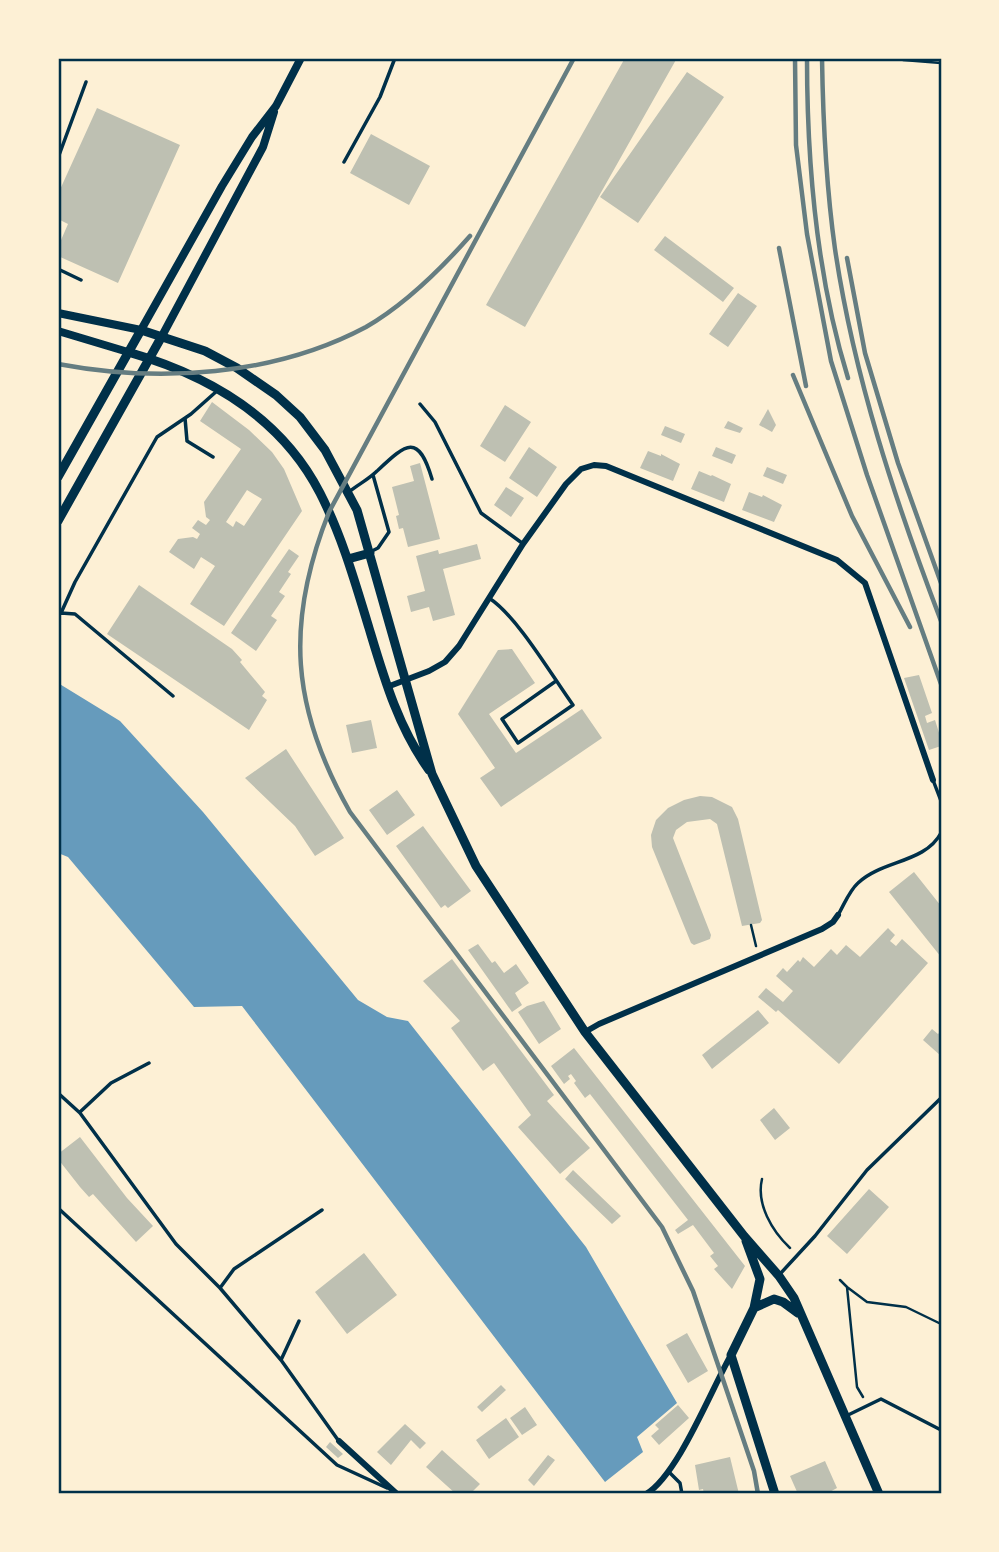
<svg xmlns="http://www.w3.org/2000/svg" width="999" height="1552" viewBox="0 0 999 1552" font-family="'Asap Condensed',sans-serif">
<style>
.water{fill:#669bbc}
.building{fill:#bec0b2;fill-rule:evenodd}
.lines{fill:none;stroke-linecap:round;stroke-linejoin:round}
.path{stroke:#003049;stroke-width:2.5}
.service{stroke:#003049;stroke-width:3.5}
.minor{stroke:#003049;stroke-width:6}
.tertiary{stroke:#003049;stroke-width:8}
.secondary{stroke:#003049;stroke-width:9}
.rail{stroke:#657d81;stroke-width:4.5}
.neatline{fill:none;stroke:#003049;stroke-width:2.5}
</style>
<rect width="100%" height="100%" fill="#fdf0d5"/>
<path class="water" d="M58 683 120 721 203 812 358 1000 387 1017 408 1021 586 1247 677 1403 637 1437 643 1452 605 1482 242 1006 194 1007 68 857 58 853Z"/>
<path class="building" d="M625 58H677L525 327 486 305Z
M687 72 724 97 638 223 600 197Z
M97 108 180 145 118 283 58 256V247L68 224 58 219V194Z
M371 134 430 166 409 205 350 173Z
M665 236 734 288 723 302 654 250Z
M738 293 757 306 728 347 709 334Z
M212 402 249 430 272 452 284 469 302 511 224 626 190 604 215 566 201 557 194 569 169 552 178 539 193 537 197 539 200 534 192 528 198 520 206 525 210 520 206 517 204 502 241 449 200 421ZM247 490 262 499 244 526 236 521 233 527 226 522Z
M505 405 531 422 505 462 480 446Z
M768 409 776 425 772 432 759 425Z
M728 421 743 428 740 433 724 428Z
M665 426 685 434 681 443 661 435Z
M529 447 557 467 537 497 509 478Z
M716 447 736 455 732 464 712 456Z
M648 451 661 456V454L680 464 673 481 640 468Z
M420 463 440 539 408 547 403 528 399 529 396 516 399 515 392 487 414 481 410 466Z
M767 467 787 475 783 484 763 476Z
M699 471 711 476 712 475 731 484 724 502 691 489Z
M506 487 524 498 511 517 494 505Z
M749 492 762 497 763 495 782 505 774 522 742 510Z
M477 544 481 559 443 569 455 615 433 621 429 607 411 612 407 596 425 591 416 556 438 550 439 554Z
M289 549 299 556 288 572 291 574 279 592 285 596 271 616 277 620 256 651 231 633Z
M139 585 232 649 242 660 240 662 265 692 262 696 267 700 249 730 107 634Z
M512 649 535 683 489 714 516 753 582 709 602 738 501 807 480 778 495 768 458 714 498 650Z
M919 675 932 713 925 716 927 723 935 720 941 739V746L929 750 904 678Z
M371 720 377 748 352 753 346 725Z
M286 749 344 838 315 856 295 826 245 778Z
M397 790 415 815 387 835 369 810Z
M700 796 712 797 732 807 738 819 762 920 760 923 742 926 717 824 710 819 687 822 676 830 673 838 711 935 710 939 694 945 691 943 652 847 651 835 656 820 668 808 684 800Z
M423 826 471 891 448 908 445 905 441 908 396 846Z
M914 872 941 906V957L889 892Z
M888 928 895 935 890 941 896 946 902 939 928 963 839 1064 778 1010 776 1012 758 997 766 988 783 1002 793 991 776 976 783 968 787 972 798 960 800 962 803 957 814 967 831 949 837 955 846 945 860 957Z
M478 944 492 963 495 961 504 973 516 964 529 983 515 993 522 1005 512 1012 468 950Z
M452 959 554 1095 547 1101 590 1148 560 1174 518 1127 531 1115 494 1063 483 1071 451 1028 460 1021 423 981Z
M544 1001 561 1029 539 1044 518 1012 527 1006Z
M758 1010 769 1023 712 1069 702 1055Z
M932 1029 938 1034 941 1031V1056L923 1040Z
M574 1048 745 1266 732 1289 714 1269 718 1266 710 1256 714 1253 693 1225 678 1234 675 1230 688 1220 590 1094 585 1098 574 1083 576 1081 571 1074 568 1076 570 1079 564 1084 551 1066Z
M774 1108 790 1128 775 1140 760 1120Z
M80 1137 127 1198 153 1226 136 1242 93 1194 89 1197 80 1187 58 1159V1154Z
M573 1170 621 1216 612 1224 565 1179Z
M869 1189 889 1207 847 1254 827 1236Z
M364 1253 397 1295 347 1334 315 1292Z
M687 1333 708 1371 688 1383 666 1345Z
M501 1385 506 1390 482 1412 477 1407Z
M678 1405 689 1418 659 1445 651 1436 659 1429 655 1425Z
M525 1407 537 1425 522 1435 510 1418Z
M506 1418 519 1437 489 1459 476 1440Z
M405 1424 426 1443 420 1449 411 1440 391 1465 377 1452Z
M330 1442 343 1454 338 1458 326 1447Z
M442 1450 480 1484 470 1494H456L426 1467Z
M548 1455 555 1460 534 1486 528 1480Z
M730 1457 739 1494H704L703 1489 699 1490 695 1465Z
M825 1461 837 1488 826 1494H798L790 1476Z"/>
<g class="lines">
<path class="path" d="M903 60 941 63
M751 925 756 946
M762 1179C756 1204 772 1231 790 1248
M840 1280 847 1287 857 1387 863 1397
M847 1287 867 1302 906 1307 941 1324"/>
<path class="service" d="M58 158 86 82
M344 162 380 97 395 58
M58 269 81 280
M420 404 435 422 481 513 522 543
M185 418 187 441 213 457
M350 491C359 484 369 479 377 471 406 444 418 432 432 479
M372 551 378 548 389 532 373 475
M489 598C517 616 552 676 573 705L518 743 502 719 556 681
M61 613 75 614 173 696
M58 614 61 613 75 582 157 437 191 414 218 390
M933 780 941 801
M838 915C844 905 849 891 858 883 882 860 925 863 941 833
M58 1093 80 1113 176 1244 220 1288
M80 1112 111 1083 149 1063
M58 1208 337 1465 387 1488
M780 1274 815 1236 867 1170 941 1098
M299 1321 281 1360 338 1440
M281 1360 220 1288 234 1269 322 1210
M846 1416 881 1399 941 1430
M669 1472 680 1483 682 1494"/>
<path class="minor" d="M387 687 429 671 445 662 459 646 523 544 566 484 581 469 594 465 606 466 837 560 865 583 933 780
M585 1032 599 1024 822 929 833 922 838 915
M339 1441 397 1494
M646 1494C678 1475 711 1390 731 1355"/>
<path class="tertiary" d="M58 313 141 330 222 186 252 137 276 106 301 58
M58 331 128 352
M162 336 263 147 274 112"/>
<path class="secondary" d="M128 352C208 375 281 417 320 493 342 536 355 582 369 628 384 678 398 727 429 770
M58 477 141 330 205 351 237 368 276 395 300 417 325 450 357 510 432 774 476 866 585 1032 744 1236 779 1276 794 1298 879 1494
M58 521 162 336
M348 559 370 553
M746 1241 760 1279 754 1308 731 1355 775 1494
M754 1308 774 1299 783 1302 798 1313"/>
<path class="rail" d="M574 58 329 512C285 623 291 708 350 812L662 1227 693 1291 754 1471 758 1494
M795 58 796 145 807 234 831 361 867 475 941 684
M807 58C807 162 817 278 848 378
M822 58C823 122 826 185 835 249 854 377 895 500 941 621
M779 248 806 386
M847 258 865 353 898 463 941 583
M58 364C159 383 274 376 366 327 406 304 440 270 470 236
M793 375 852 516 910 627"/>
</g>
<rect width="999" height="1552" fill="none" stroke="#fdf0d5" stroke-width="119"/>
<rect x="60" y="60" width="880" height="1432" class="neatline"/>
</svg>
